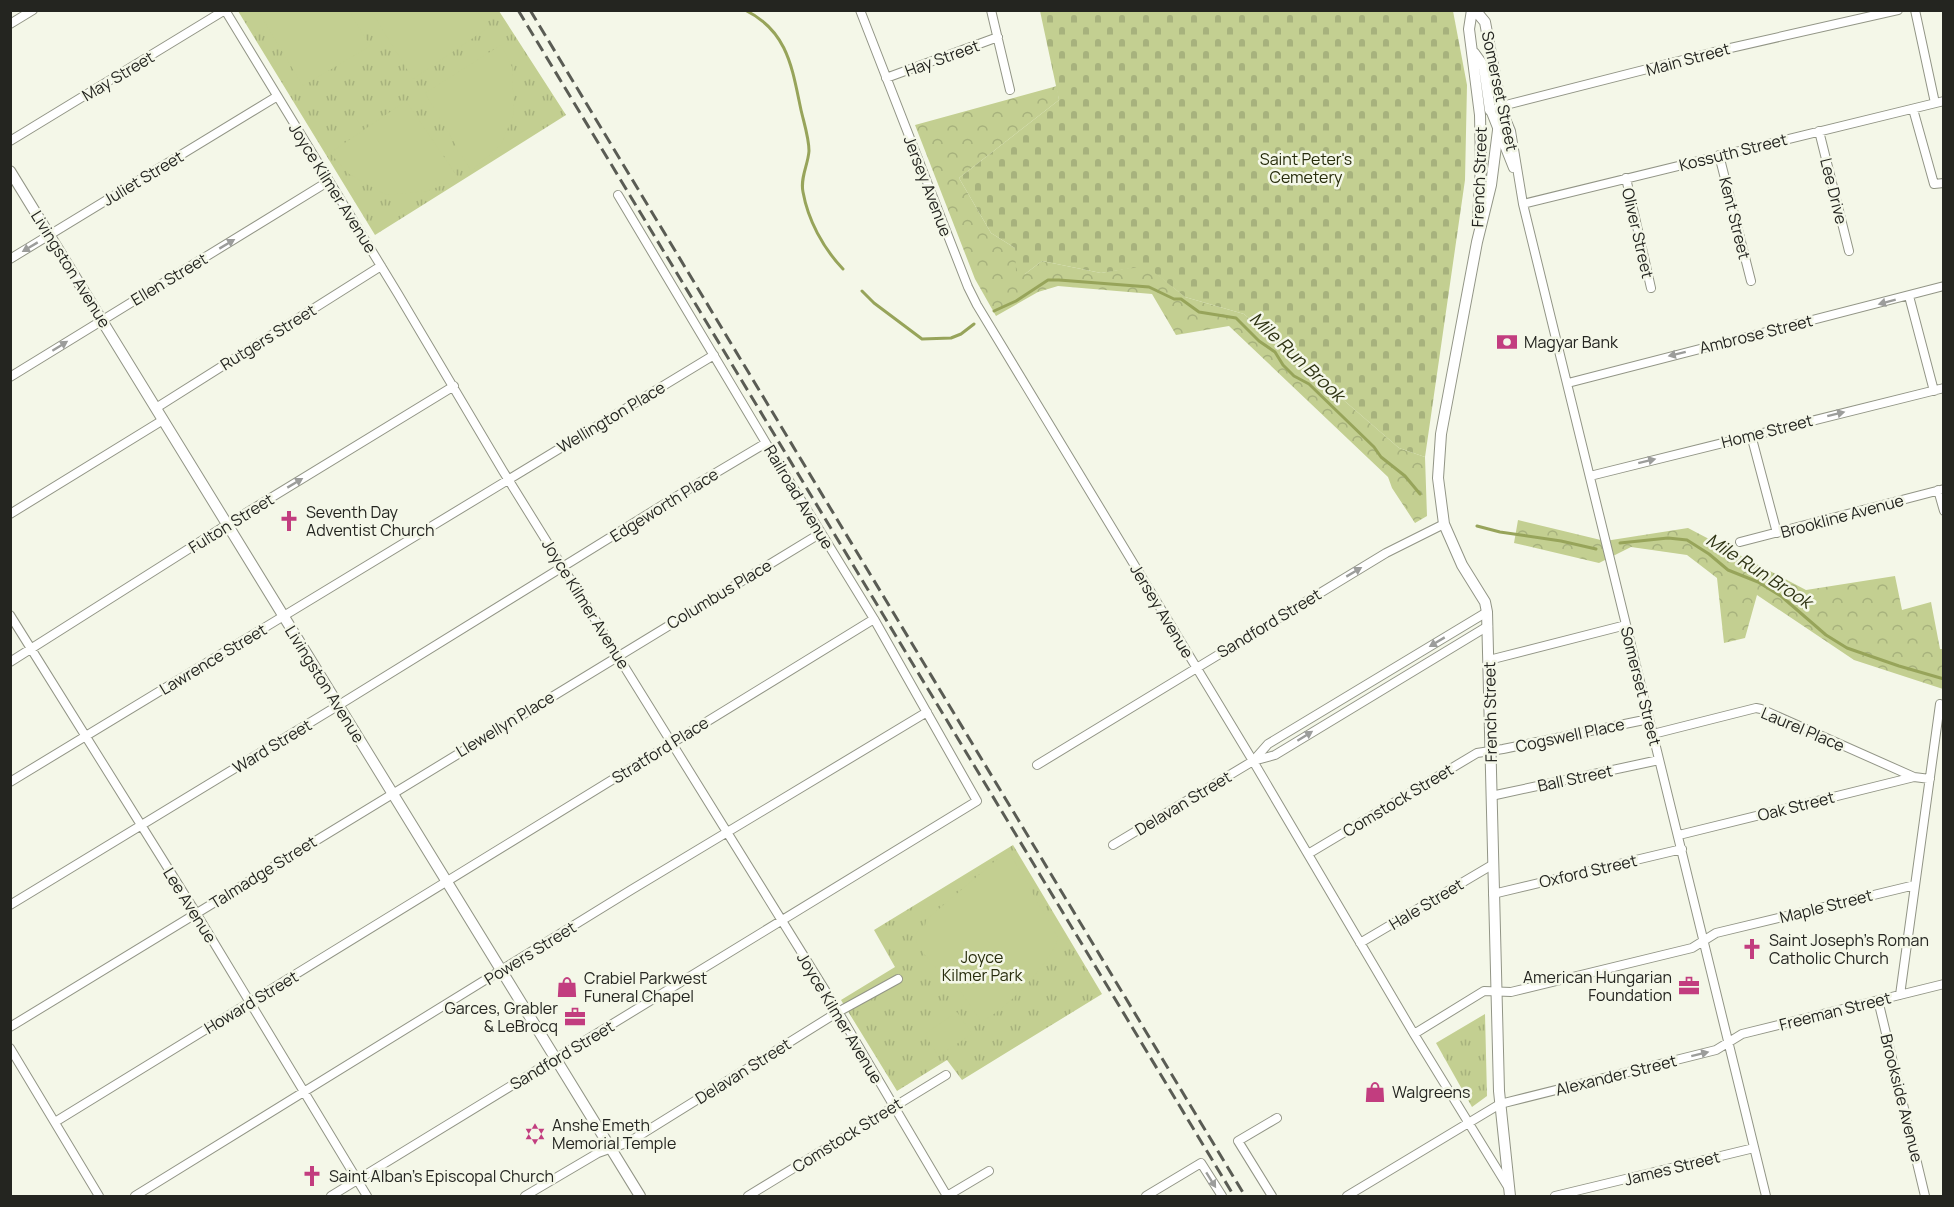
<svg xmlns="http://www.w3.org/2000/svg" width="1954" height="1207" viewBox="0 0 1954 1207" font-family="Manrope,sans-serif">
<style>
.grass{fill:url(#grass-tufts)}
.forest{fill:url(#forest-crowns)}
.cemetery{fill:url(#cemetery-stones)}
.pitch{fill:#c3cf91}
.lines{fill:none;stroke-linecap:round;stroke-linejoin:round}
.stream{stroke:#97a45a;stroke-width:3}
.minor-casing{stroke:#929586;stroke-width:10}
.major-casing{stroke:#929586;stroke-width:12}
.minor{stroke:#fff;stroke-width:8}
.major{stroke:#fff;stroke-width:10}
.rail{stroke:#5a5c54;stroke-width:3;stroke-dasharray:12 6;stroke-linecap:butt}
.oneway{fill:#9c9d9b}
.labels{text-anchor:middle;stroke-width:5;stroke-linejoin:round;paint-order:stroke}
.street-label{font-size:16px;fill:#242520;stroke:#f4f7e8}
.park-label{font-size:16px;fill:#272c0c;stroke:#f4f7e8}
.poi-label{font-size:16px;fill:#242520;stroke:#f4f7e8;text-anchor:start}
.water-label{font-size:18px;font-style:italic;fill:#2f3414;stroke:#f4f7e8}
</style>
<defs>
<pattern id="grass-tufts" width="24" height="20" patternUnits="userSpaceOnUse" patternTransform="scale(1.5)"><rect width="24" height="20" fill="#c3cf91"/><path d="M3 7l-1-3M5 7V3M7 7l1-3M15 17l-1-3M17 17v-4M19 17l1-3" fill="none" stroke="#a7b27d"/></pattern>
<pattern id="forest-crowns" width="20" height="18" patternUnits="userSpaceOnUse" patternTransform="scale(1.5)"><rect width="20" height="18" fill="#c3cf91"/><path d="M2 6a3 3 0 1 1 6 0M12 15a3 3 0 1 1 6 0" fill="none" stroke="#a7b27d"/></pattern>
<pattern id="cemetery-stones" width="16" height="16" patternUnits="userSpaceOnUse" patternTransform="scale(1.5)"><rect width="16" height="16" fill="#c3cf91"/><path d="M2 7V4a2 2 0 0 1 4 0v3zM10 15v-3a2 2 0 0 1 4 0v3z" fill="#a7b27d"/></pattern>
</defs>
<rect width="100%" height="100%" fill="#f4f7e8"/>
<path class="grass" d="M238 11H499L566 115 375 235Z
M1013 845 1102 994 962 1080 947 1060 897 1091 841 1000 895 967 874 930Z
M1485 1014 1487 1096 1472 1107 1436 1043Z"/>
<path class="forest" d="M1057 86 1059 100 959 178 991 233 1015 248 1025 274 1042 261 1101 273 1146 265 1185 297 1244 314 1399 448 1425 457 1427 516 1415 523 1392 488 1388 477 1229 326 1176 335 1152 294 1058 286 1038 292 996 316 975 279 915 125Z
M1518 520 1605 541 1688 528 1806 590 1895 576 1902 610 1931 602 1940 649H1943V689L1854 660 1757 595 1745 638 1724 643 1717 578 1687 555 1631 547 1599 563 1514 543Z"/>
<path class="cemetery" d="M1040 11H1453L1467 85 1465 180 1425 457 1399 448 1244 314 1185 297 1146 266 1101 273 1042 261 1025 274 1016 271 1015 248 991 233 959 178 1059 100Z"/>
<path class="pitch" d="M258 11H349L370 46 303 86Z
M371 11H476L489 27 413 79Z
M501 45 512 67 514 113 501 145 471 171 425 93Z
M406 101 459 179 427 191 386 195 349 174 330 153Z
M1008 850 1058 938C1052 961 1004 1013 981 1021L950 976 939 971 924 954V947L918 945 915 937 919 928 925 926 926 920Z
M957 1012 972 1034 938 1056 925 1034Z"/>
<g class="lines">
<path class="stream" d="M745 10C788 31 792 68 801 110 804 123 809 138 809 151 808 165 800 178 803 192 808 220 823 248 843 269
M862 291 874 303 922 339 951 338 961 334 974 324
M994 311 1016 301 1048 280H1059L1149 287 1174 299H1181L1199 312 1236 318 1259 341 1275 352 1283 365 1294 376 1309 384 1374 447 1381 457 1405 476 1420 494
M1477 526 1500 532 1561 541 1596 549
M1620 543 1668 538 1687 540 1709 554 1728 570 1758 582 1781 596 1826 635 1847 648 1899 666 1944 679"/>
<defs>
<path id="minor" d="M860 10 968 287 977 305 1253 761 1414 1034 1508 1187
M991 10 1010 90
M1915 10 1935 103
M10 24 33 10
M886 78 998 37
M1498 107 1726 49 1898 10
M1501 107 1511 131 1523 204 1766 1196
M1913 109 1934 184 1944 183
M1490 110 1513 168
M1819 131 1849 251
M10 141 225 10 398 294 503 471 833 1003 947 1196
M1719 155 1751 281
M1626 178 1651 288
M1523 204 1944 101
M10 259 276 97
M1909 296 1934 391
M10 377 329 181
M1568 383 1944 286
M156 408 381 266
M1751 435 1777 533
M1590 476 1944 388
M1938 490 1944 511
M10 514 163 420
M1740 542 1944 489
M10 615 196 913 367 1196
M1489 660 1626 625
M10 662 228 524 454 386
M1653 734 1756 708 1761 709 1914 777 1930 779
M1253 761 1275 755 1488 626
M1037 765 1386 553 1444 524
M10 782 714 355
M1491 796 1659 760
M1679 835 1914 777
M1113 845 1253 761 1268 744 1487 612
M1308 854 1477 753 1503 749 1649 719
M1493 894 1682 849
M10 905 339 705 687 490 766 443
M1360 943 1492 865
M1900 995 1940 704
M1878 1000 1925 1196
M10 1027 821 533
M1414 1034 1484 991 1511 992 1692 948 1716 933 1915 885
M10 1048 99 1196
M55 1122 874 619
M135 1196 631 890 927 712
M331 1196 977 801 874 619 766 443 618 195
M525 1196 598 1153 629 1142 838 1012 898 979
M748 1196 946 1075
M947 1196 989 1171
M1146 1196 1201 1163 1222 1196
M1272 1196 1238 1141 1277 1118
M1347 1196 1500 1104 1716 1050 1742 1034 1944 984
M1555 1196 1754 1148"/>
<path id="major" d="M1472 10 1469 29 1480 115 1481 166 1478 218
M1475 10 1485 22 1501 107 1491 185 1477 242 1441 434 1438 478 1444 524 1462 565 1485 602 1487 612 1499 1091 1510 1196
M1474 53 1484 67 1490 110
M10 171 640 1196"/>
</defs>
<use href="#minor" class="minor-casing"/>
<use href="#major" class="major-casing"/>
<use href="#minor" class="minor"/>
<use href="#major" class="major"/>
<path class="rail" d="M518 10 1234 1196
M530 10 1245 1196"/>
</g>
<defs><path id="oneway-solid" d="M-6-.8H1V-3.2L6.5 0L1 3.2V.8H-6Z" transform="scale(1.5)"/></defs>
<g class="oneway">
<use href="#oneway-solid" transform="translate(227 244) rotate(-31)"/>
<use href="#oneway-solid" transform="translate(30 247) rotate(149)"/>
<use href="#oneway-solid" transform="translate(1887 302) rotate(165)"/>
<use href="#oneway-solid" transform="translate(60 346) rotate(-32)"/>
<use href="#oneway-solid" transform="translate(1677 354) rotate(166)"/>
<use href="#oneway-solid" transform="translate(1836 414) rotate(-14)"/>
<use href="#oneway-solid" transform="translate(1647 461) rotate(-14)"/>
<use href="#oneway-solid" transform="translate(295 483) rotate(-31)"/>
<use href="#oneway-solid" transform="translate(1354 572) rotate(-31)"/>
<use href="#oneway-solid" transform="translate(1437 642) rotate(149)"/>
<use href="#oneway-solid" transform="translate(1305 736) rotate(-32)"/>
<use href="#oneway-solid" transform="translate(1700 1054) rotate(-14)"/>
<use href="#oneway-solid" transform="translate(1211 1180) rotate(58)"/>
</g>
<defs>
<symbol id="bank-bare" viewBox="-9 -9 18 18"><path d="M-6-4H6V4H-6ZM0-2.3a2.3 2.3 0 1 0 0 4.6a2.3 2.3 0 1 0 0-4.6Z" fill="#c23d7f" stroke="#f4f7e8" stroke-width="2.5" paint-order="stroke"/></symbol>
<symbol id="church-bare" viewBox="-9 -9 18 18"><path d="M-1.2-6h2.4v3.5h3.3v2.4h-3.3V6h-2.4V-.1h-3.3v-2.4h3.3Z" fill="#c23d7f" stroke="#f4f7e8" stroke-width="2.5" paint-order="stroke"/></symbol>
<symbol id="office-bare" viewBox="-9 -9 18 18"><path d="M-6-3h4V-5.5h4V-3h4V5H-6ZM-1-4.5V-3h2v-1.5ZM-6 0V1H6V0Z" fill="#c23d7f" stroke="#f4f7e8" stroke-width="2.5" paint-order="stroke"/></symbol>
<symbol id="shop-bare" viewBox="-9 -9 18 18"><path d="M-5-2.5h2.3a2.7 3.5 0 0 1 5.4 0H5L5.5 6h-11ZM-1.5-2.5h3a1.5 2.3 0 0 0-3 0Z" fill="#c23d7f" stroke="#f4f7e8" stroke-width="2.5" paint-order="stroke"/></symbol>
<symbol id="synagogue-bare" viewBox="-9 -9 18 18"><path d="M0-6.5L5.6 3.2H-5.6ZM0 6.5L5.6-3.2H-5.6Z" fill="#c23d7f" stroke="#f4f7e8" stroke-width="2.5" paint-order="stroke"/></symbol>
</defs>
<g fill-rule="evenodd">
<use href="#bank-bare" x="1492" y="327" width="30" height="30"/>
<use href="#church-bare" x="274" y="506" width="30" height="30"/>
<use href="#church-bare" x="1737" y="934" width="30" height="30"/>
<use href="#office-bare" x="1674" y="971" width="30" height="30"/>
<use href="#shop-bare" x="552" y="972" width="30" height="30"/>
<use href="#office-bare" x="560" y="1002" width="30" height="30"/>
<use href="#shop-bare" x="1360" y="1077" width="30" height="30"/>
<use href="#synagogue-bare" x="520" y="1119" width="30" height="30"/>
<use href="#church-bare" x="297" y="1161" width="30" height="30"/>
</g>
<g class="labels">
<g class="street-label">
<text transform="translate(942 58) rotate(-20)" y="6">Hay Street</text>
<text transform="translate(1688 59) rotate(-15)" y="6">Main Street</text>
<text transform="translate(118 76) rotate(-31)" y="6">May Street</text>
<text transform="translate(1500 91) rotate(78)" y="6">Somerset Street</text>
<text transform="translate(1733 152) rotate(-14)" y="6">Kossuth Street</text>
<text transform="translate(1479 177) rotate(-88)" y="6">French Street</text>
<text transform="translate(143 178) rotate(-31)" y="6">Juliet Street</text>
<text transform="translate(928 186) rotate(69)" y="6">Jersey Avenue</text>
<text transform="translate(333 188) rotate(58)" y="6">Joyce Kilmer Avenue</text>
<text transform="translate(1834 191) rotate(76)" y="6">Lee Drive</text>
<text transform="translate(1735 218) rotate(76)" y="6">Kent Street</text>
<text transform="translate(1638 233) rotate(77)" y="6">Oliver Street</text>
<text transform="translate(71 269) rotate(58)" y="6">Livingston Avenue</text>
<text transform="translate(169 279) rotate(-31)" y="6">Ellen Street</text>
<text transform="translate(1756 334) rotate(-14)" y="6">Ambrose Street</text>
<text transform="translate(268 337) rotate(-32)" y="6">Rutgers Street</text>
<text transform="translate(611 417) rotate(-31)" y="6">Wellington Place</text>
<text transform="translate(1767 431) rotate(-14)" y="6">Home Street</text>
<text transform="translate(799 497) rotate(59)" y="6">Railroad Avenue</text>
<text transform="translate(664 505) rotate(-32)" y="6">Edgeworth Place</text>
<text transform="translate(1842 516) rotate(-15)" y="6">Brookline Avenue</text>
<text transform="translate(231 523) rotate(-32)" y="6">Fulton Street</text>
<text transform="translate(719 594) rotate(-31)" y="6">Columbus Place</text>
<text transform="translate(586 604) rotate(58)" y="6">Joyce Kilmer Avenue</text>
<text transform="translate(1162 611) rotate(59)" y="6">Jersey Avenue</text>
<text transform="translate(1269 623) rotate(-31)" y="6">Sandford Street</text>
<text transform="translate(213 659) rotate(-31)" y="6">Lawrence Street</text>
<text transform="translate(325 684) rotate(58)" y="6">Livingston Avenue</text>
<text transform="translate(1641 686) rotate(76)" y="6">Somerset Street</text>
<text transform="translate(1490 712) rotate(-91)" y="6">French Street</text>
<text transform="translate(505 724) rotate(-31)" y="6">Llewellyn Place</text>
<text transform="translate(1803 729) rotate(23)" y="6">Laurel Place</text>
<text transform="translate(1570 735) rotate(-12)" y="6">Cogswell Place</text>
<text transform="translate(272 746) rotate(-31)" y="6">Ward Street</text>
<text transform="translate(660 750) rotate(-32)" y="6">Stratford Place</text>
<text transform="translate(1575 778) rotate(-12)" y="6">Ball Street</text>
<text transform="translate(1398 800) rotate(-31)" y="6">Comstock Street</text>
<text transform="translate(1183 803) rotate(-31)" y="6">Delavan Street</text>
<text transform="translate(1796 806) rotate(-14)" y="6">Oak Street</text>
<text transform="translate(1588 871) rotate(-13)" y="6">Oxford Street</text>
<text transform="translate(263 872) rotate(-32)" y="6">Talmadge Street</text>
<text transform="translate(1426 904) rotate(-31)" y="6">Hale Street</text>
<text transform="translate(190 905) rotate(58)" y="6">Lee Avenue</text>
<text transform="translate(1826 906) rotate(-14)" y="6">Maple Street</text>
<text transform="translate(530 953) rotate(-32)" y="6">Powers Street</text>
<text transform="translate(251 1002) rotate(-31)" y="6">Howard Street</text>
<text transform="translate(1835 1011) rotate(-14)" y="6">Freeman Street</text>
<text transform="translate(840 1018) rotate(59)" y="6">Joyce Kilmer Avenue</text>
<text transform="translate(562 1055) rotate(-31)" y="6">Sandford Street</text>
<text transform="translate(743 1071) rotate(-32)" y="6">Delavan Street</text>
<text transform="translate(1616 1075) rotate(-14)" y="6">Alexander Street</text>
<text transform="translate(1902 1098) rotate(76)" y="6">Brookside Avenue</text>
<text transform="translate(847 1135) rotate(-32)" y="6">Comstock Street</text>
<text transform="translate(1672 1168) rotate(-14)" y="6">James Street</text>
</g>
<g class="park-label">
<text x="1306" y="165">Saint Peter's<tspan x="1306" dy="18">Cemetery</tspan></text>
<text x="982" y="963">Joyce<tspan x="982" dy="18">Kilmer Park</tspan></text>
</g>
<g class="poi-label">
<text x="1524" y="348">Magyar Bank</text>
<text x="306" y="518">Seventh Day<tspan x="306" dy="18">Adventist Church</tspan></text>
<text x="1769" y="946">Saint Joseph's Roman<tspan x="1769" dy="18">Catholic Church</tspan></text>
<text x="1672" y="983" text-anchor="end">American Hungarian<tspan x="1672" dy="18">Foundation</tspan></text>
<text x="584" y="984">Crabiel Parkwest<tspan x="584" dy="18">Funeral Chapel</tspan></text>
<text x="558" y="1014" text-anchor="end">Garces, Grabler<tspan x="558" dy="18">&amp; LeBrocq</tspan></text>
<text x="1392" y="1098">Walgreens</text>
<text x="552" y="1131">Anshe Emeth<tspan x="552" dy="18">Memorial Temple</tspan></text>
<text x="329" y="1182">Saint Alban's Episcopal Church</text>
</g>
<g class="water-label">
<text transform="translate(1297 357) rotate(43)" y="6">Mile Run Brook</text>
<text transform="translate(1759 571) rotate(33)" y="6">Mile Run Brook</text>
</g>
</g>
<rect width="1954" height="1207" fill="none" stroke="#242520" stroke-width="24"/>
</svg>
